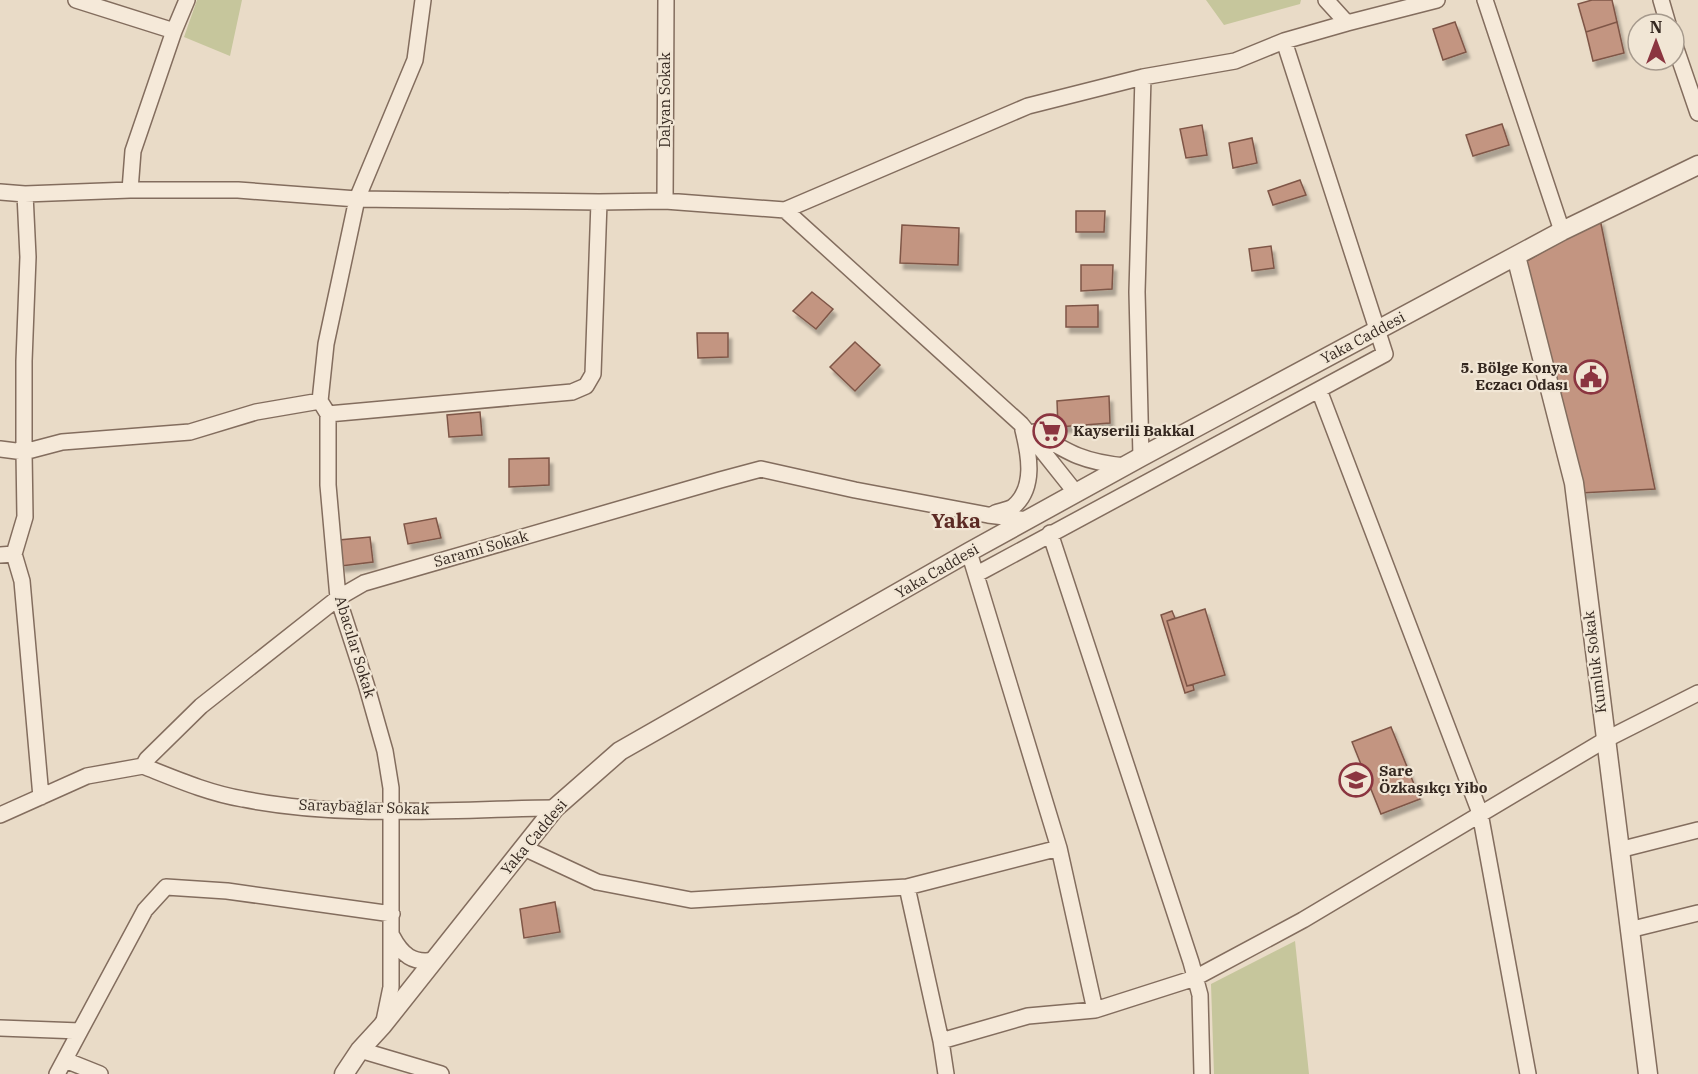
<svg xmlns="http://www.w3.org/2000/svg" width="1698" height="1074" viewBox="0 0 1698 1074" font-family="'IBM Plex Serif',serif">
<style>
.green{fill:#c6c69c}
.building{fill:#c39581;stroke:#7f5647;stroke-width:1.5;filter:url(#shadow)}
.lines{fill:none;stroke-linecap:round;stroke-linejoin:round}
.minor-casing{stroke:#836d5e;stroke-width:18}
.tertiary-casing{stroke:#836d5e;stroke-width:21}
.minor{stroke:#f5e9d9;stroke-width:15}
.tertiary{stroke:#f5e9d9;stroke-width:18}
.labels{text-anchor:middle;stroke-width:4.5;stroke-linejoin:round;paint-order:stroke}
.street-label{font-size:15px;fill:#352820;stroke:#f1e6d5}
.poi-label{font-size:15px;font-weight:bold;fill:#352820;stroke:#f1e6d5;text-anchor:start}
.district-label{font-size:21px;font-weight:bold;fill:#5c2a24;stroke:#f1e6d5}
</style>
<defs>
<filter id="shadow"><feDropShadow dx="3.5" dy="6" stdDeviation="1.5" flood-color="#0004"/></filter>
</defs>
<rect width="100%" height="100%" fill="#e9dbc7"/>
<path class="green" d="M197 0H242L230 56 184 37Z
M1206 0H1301L1300 4 1224 25Z
M1295 941 1309 1074H1214L1211 984Z"/>
<path class="building" d="M1592 0H1612L1617 22 1586 32 1578 4Z
M1455 22 1466 52 1443 60 1433 29Z
M1617 22 1624 53 1593 61 1586 32Z
M1502 124 1509 145 1473 156 1466 135Z
M1202 125 1207 155 1186 158 1180 129Z
M1252 138 1257 163 1233 168 1229 143Z
M1300 180 1306 195 1273 205 1268 191Z
M1076 211H1105L1104 232H1076Z
M1600 219 1655 489 1580 493 1520 265Z
M902 225 959 228 958 265 900 263Z
M1271 246 1274 268 1252 271 1249 249Z
M1081 265H1113L1112 289 1081 291Z
M812 292 833 309 816 329 793 311Z
M1098 305V327H1066V306Z
M697 333H728V357L698 358Z
M855 342 880 365 855 391 830 367Z
M1109 396 1110 423 1058 427 1057 401Z
M480 412 482 435 449 437 447 415Z
M549 458V485L509 487V459Z
M436 518 441 538 408 544 404 524Z
M370 537 373 562 341 566 339 540Z
M1205 609 1225 675 1187 686 1167 621Z
M1172 611 1175 618 1167 621 1187 686 1193 685 1194 690 1185 693 1161 615Z
M1391 727 1420 799 1381 814 1352 742Z
M555 902 560 932 524 938 520 909Z"/>
<g class="lines">
<defs>
<path id="minor" d="M76 0 174 31
M1485 0 1562 231
M1661 0 1668 24
M1347 23 1437 0
M1674 43 1698 113
M130 190 133 151 174 31 187 0
M0 192 25 194 130 190H238L357 199 599 202 665 201 785 210 1021 424 1076 493
M665 201 666 0
M785 210 1028 106 1143 77 1235 61 1284 41 1347 23 1326 0
M1319 390 1480 813 1528 1074
M328 414 572 392 586 386 593 374 599 202
M1034 432C1069 453 1083 462 1125 466
M0 449 24 452V361L28 257 25 194
M1141 457 1137 292 1143 77
M995 513C1000 511 1008 510 1013 507 1036 488 1029 454 1023 430
M1050 533 1191 962 1200 995 1202 1074
M969 552 1059 848 1095 1010 1195 978 1303 920 1605 740 1698 693
M14 554 25 517 24 452 62 442 190 432 256 412 320 401
M0 555 14 554 22 581 41 797
M977 574 1385 354 1284 41
M143 766C176 779 208 793 243 799 345 819 452 809 555 808
M0 815 87 776 143 766 147 759 201 706 338 598 364 583 720 480 761 469 855 490 988 515 1028 520
M524 848 597 882 691 900 907 887 941 1041 946 1074
M1619 850 1698 830
M907 887 1059 848
M1629 930 1698 913
M392 936C402 955 413 964 434 960
M384 1021 391 987V788L385 751 366 684 338 598 328 485V414L320 401 326 344 357 199 415 60 423 0
M0 1028 80 1031 57 1074
M80 1031 145 910 166 887 227 891 392 914
M941 1041 1028 1016 1095 1010
M360 1050 441 1074
M65 1060 100 1074"/>
<path id="tertiary" d="M1516 256 1574 483 1648 1074
M344 1074 360 1050 382 1026 555 808 620 751 969 552 1141 457 1562 231 1698 165"/>
</defs>
<use href="#minor" class="minor-casing"/>
<use href="#tertiary" class="tertiary-casing"/>
<use href="#minor" class="minor"/>
<use href="#tertiary" class="tertiary"/>
</g>
<defs>
<symbol id="civic-ring" viewBox="-11 -11 22 22"><circle r="9.5" fill="#f1e6d5" stroke="#8b3540" stroke-width="1.5"/><path d="M-.6-6.5H3V-4.5H.6V-3L4-1V1h2V6H-6V1h2V-1L-.6-3ZM-1.2 2.5V6h2.4V2.5Z" fill="#8b3540"/></symbol>
<symbol id="supermarket-ring" viewBox="-11 -11 22 22"><circle r="9.5" fill="#f1e6d5" stroke="#8b3540" stroke-width="1.5"/><path d="M-6-5.5h2.5l.6 2H6L4.5 2H-2.5L-4.4-4H-6ZM-1.5 3.2a1.3 1.3 0 1 0 .1 0ZM3 3.2a1.3 1.3 0 1 0 .1 0Z" fill="#8b3540"/></symbol>
<symbol id="school-ring" viewBox="-11 -11 22 22"><circle r="9.5" fill="#f1e6d5" stroke="#8b3540" stroke-width="1.5"/><path d="M0-5L7-2L0 1L-7-2ZM-4 1L0 2.5L4 1V4Q0 6-4 4Z" fill="#8b3540"/></symbol>
</defs>
<g fill-rule="evenodd">
<use href="#civic-ring" x="1572" y="358" width="38" height="38"/>
<use href="#supermarket-ring" x="1031" y="412" width="38" height="38"/>
<use href="#school-ring" x="1337" y="761" width="38" height="38"/>
</g>
<g class="labels">
<g class="street-label">
<text transform="translate(665 100) rotate(-90)" y="5">Dalyan Sokak</text>
<text transform="translate(1363 338) rotate(-28)" y="5">Yaka Caddesi</text>
<text transform="translate(481 549) rotate(-16)" y="5">Sarami Sokak</text>
<text transform="translate(937 571) rotate(-30)" y="5">Yaka Caddesi</text>
<text transform="translate(355 647) rotate(73)" y="5">Abacılar Sokak</text>
<text transform="translate(1595 662) rotate(-97)" y="5">Kumluk Sokak</text>
<text transform="translate(364 807) rotate(2)" y="5">Saraybağlar Sokak</text>
<text transform="translate(534 837) rotate(-50)" y="5">Yaka Caddesi</text>
</g>
<g class="poi-label">
<text x="1568" y="373" text-anchor="end">5. Bölge Konya<tspan x="1568" dy="17">Eczacı Odası</tspan></text>
<text x="1073" y="436">Kayserili Bakkal</text>
<text x="1379" y="776">Sare<tspan x="1379" dy="17">Özkaşıkçı Yibo</tspan></text>
</g>
<g class="district-label">
<text x="956" y="528">Yaka</text>
</g>
</g>
<g transform="translate(1656 42)"><circle r="28" fill="#f1e6d5" stroke="#a69a8d" stroke-width="1.5"/>
<path d="M0-4.5L10 22L0 15L-10 22Z" fill="#8b3540"/>
<text y="-9" font-size="16" font-weight="bold" text-anchor="middle" fill="#352820">N</text>
</g>
</svg>
